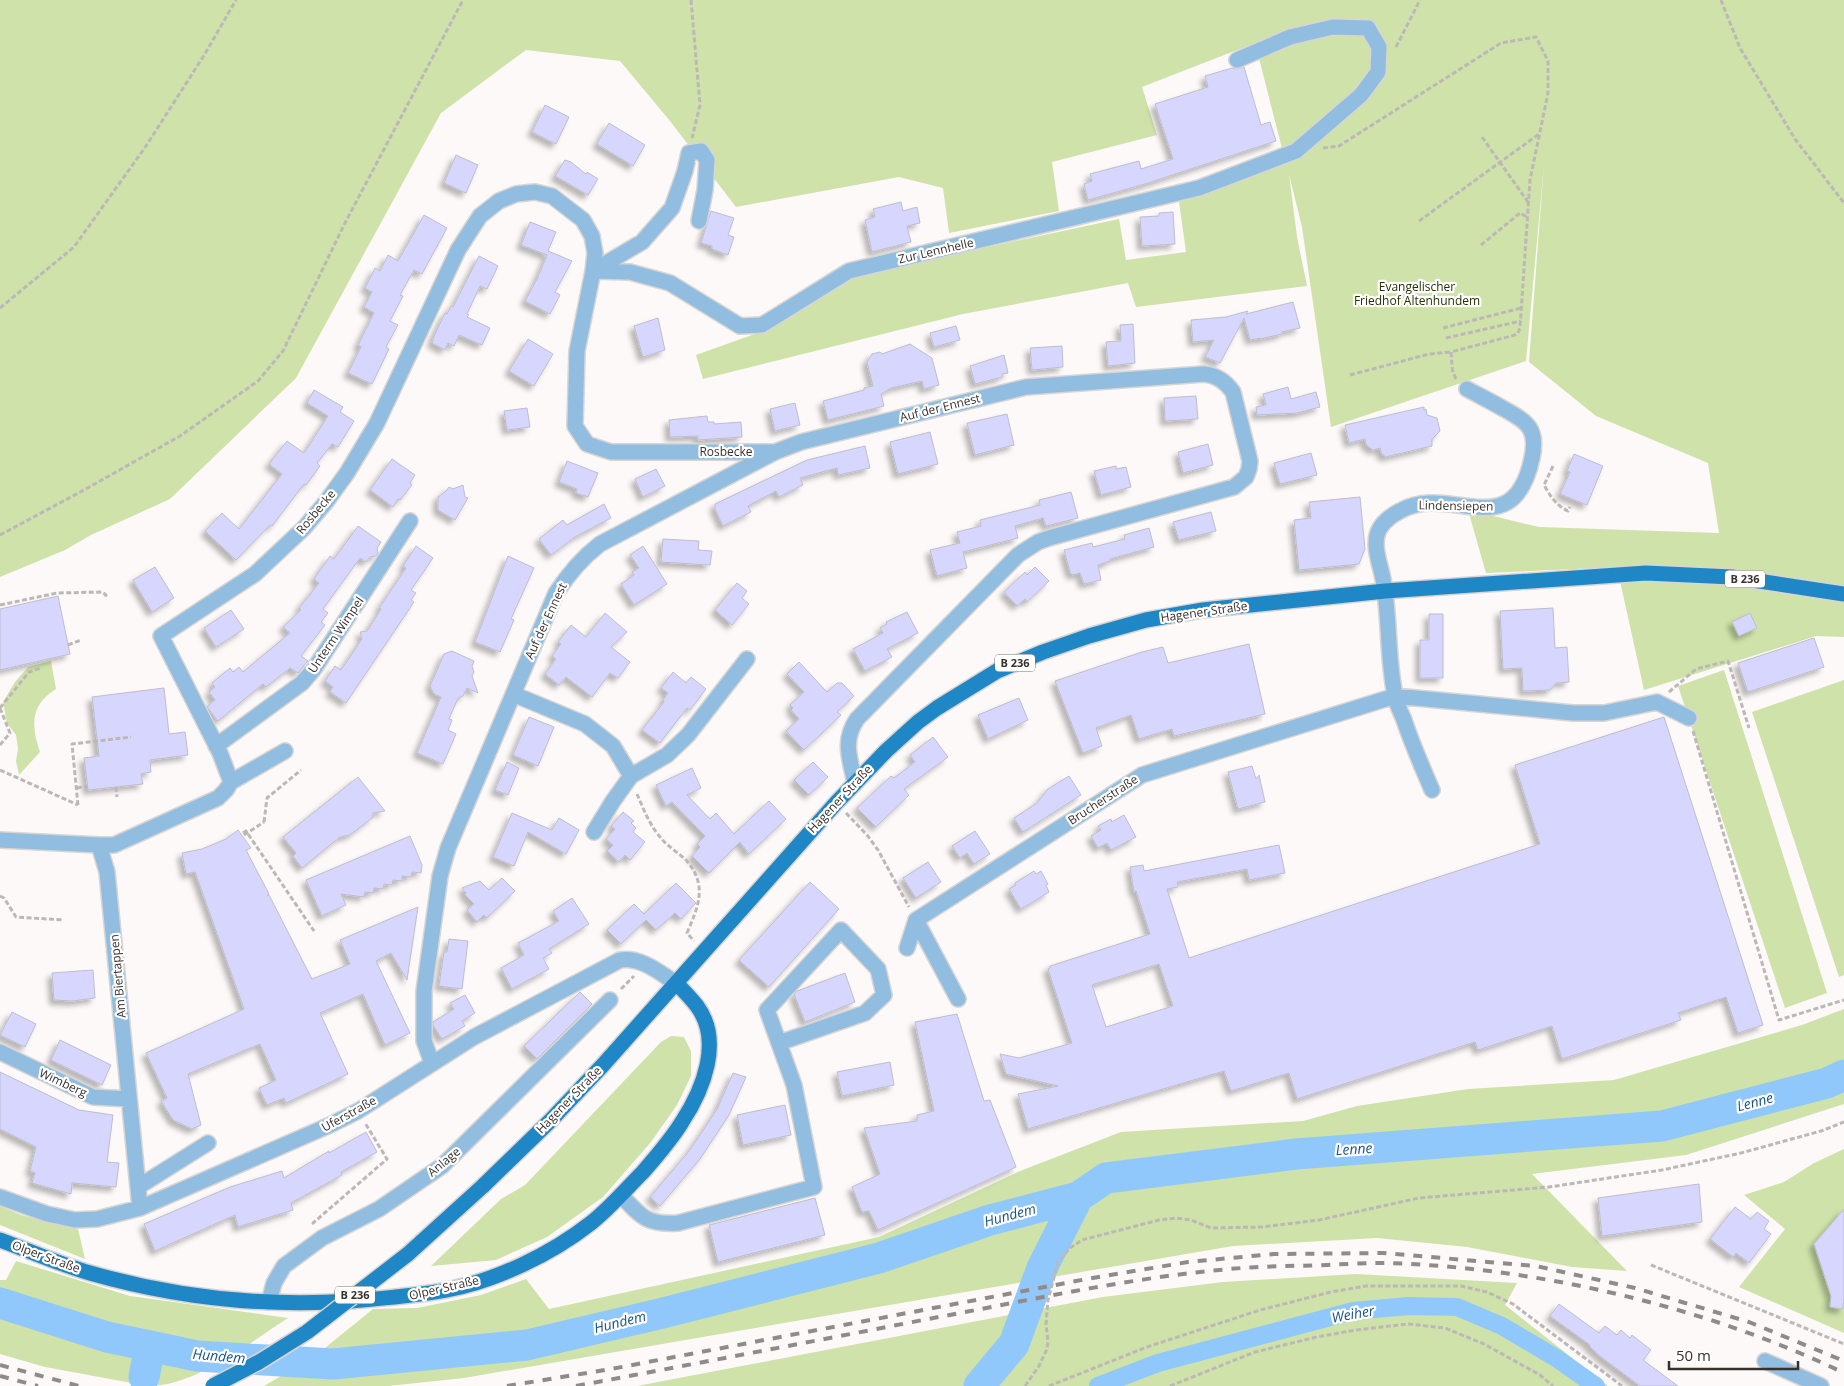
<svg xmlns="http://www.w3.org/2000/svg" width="1844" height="1386" viewBox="0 0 1844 1386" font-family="'Open Sans',sans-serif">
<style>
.green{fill:#cee2a9}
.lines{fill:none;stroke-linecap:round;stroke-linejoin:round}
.canal{stroke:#91c8fc;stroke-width:18}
.river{stroke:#91c8fc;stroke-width:31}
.building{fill:#d7d6fe;stroke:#bdbdcd;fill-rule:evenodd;filter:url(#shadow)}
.minor-casing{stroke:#d9d5d3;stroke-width:18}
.major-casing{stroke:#d9d5d3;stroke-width:18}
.path{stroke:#bdb8b7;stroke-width:3;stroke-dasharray:5 2.5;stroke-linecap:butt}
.minor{stroke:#90bde0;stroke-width:15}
.major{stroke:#2087c6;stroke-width:15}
.rail{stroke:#908b89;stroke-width:4;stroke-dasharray:9 9;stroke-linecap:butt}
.major-bridge-casing{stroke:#d9d5d3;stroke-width:18;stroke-linecap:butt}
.path-bridge{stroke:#bdb8b7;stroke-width:3;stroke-dasharray:5 2.5;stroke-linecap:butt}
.major-bridge{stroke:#2087c6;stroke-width:15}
.labels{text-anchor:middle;stroke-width:4.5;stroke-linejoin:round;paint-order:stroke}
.shield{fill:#fff;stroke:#736e6c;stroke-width:1}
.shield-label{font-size:11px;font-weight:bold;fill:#37302d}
.street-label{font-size:12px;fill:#37302d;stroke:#fff}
.park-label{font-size:12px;fill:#263300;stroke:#fff}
.water-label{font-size:14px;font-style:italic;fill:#185483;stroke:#fff}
</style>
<defs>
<filter id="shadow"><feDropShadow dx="-4.5" dy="4.5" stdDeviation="2.5" flood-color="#0004"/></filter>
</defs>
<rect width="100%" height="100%" fill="#fdf9f8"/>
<path class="green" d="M0 0H1844V637L1816 636 1644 690 1617 567 1486 573 1468 510 1539 527 1719 533 1708 463 1596 416 1529 362 1544 164 1526 361 1331 427 1302 227 1289 174 1297 237 1307 286 1136 307 1128 283 963 314 703 379 696 355 763 331 852 276 1119 219 1126 260 1186 252 1179 202 1286 164 1255 43 1142 87 1157 135 1052 162 1059 211 949 233 943 188 899 177 736 207 670 121 620 61 526 50 441 113 296 378 170 499 91 535 65 550 0 577Z
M51 661 56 689C30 705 31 725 40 752L19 775 16 761 18 749 16 735 7 723 3 702 15 682 28 667Z
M1724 670 1827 993 1785 1008 1678 686Z
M1844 680V975L1839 977 1752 712Z
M1844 1009V1104L1686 1155 1532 1174 1627 1271 1572 1267 1467 1247 1377 1238 1233 1246 464 1378 388 1386H264L315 1356 373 1309 417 1308 481 1295 526 1279 549 1309 879 1237 1020 1171 1121 1132 1303 1121 1357 1106 1468 1089 1614 1080 1802 1025Z
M671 1036 684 1037 691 1051V1076L677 1105 651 1142 603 1197 547 1237 496 1260 431 1266 501 1199 525 1185 661 1042Z
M1844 1149V1333L1739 1287 1785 1229 1744 1195 1784 1182 1814 1163Z
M0 1206 21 1215 78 1229 85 1259 0 1225Z
M16 1261 130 1296 288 1318C249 1343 196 1386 148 1386L45 1367 0 1354V1280H6Z
M1356 1274 1517 1283 1505 1305 1608 1386H637L1103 1297 1223 1282Z"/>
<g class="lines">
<path class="canal" d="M1098 1386 1158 1363 1353 1311 1408 1306 1457 1307 1502 1326 1556 1358 1596 1386"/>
<path class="river" d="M0 1303 107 1337 197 1356 333 1364 527 1345 663 1313 879 1258 990 1220 1078 1197
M144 1377 150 1346
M979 1386 1014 1344 1042 1268 1078 1197 1106 1178 1296 1154 1662 1126 1827 1083 1844 1075"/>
</g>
<path class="building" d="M1244 67 1261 125 1270 122 1276 141 1145 184 1088 200 1084 184 1092 181 1090 174 1139 161 1141 169 1173 159 1155 104 1208 87 1205 76 1232 68 1236 69Z
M545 105 569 117 556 144 532 132Z
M609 123 645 145 633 166 597 144Z
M456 155 478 165 466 193 444 183Z
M565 160 571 162 586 174 587 172 598 179 588 195 555 176Z
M901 202 903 211 917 207 920 223 907 226 911 242 872 252 865 220 875 217 873 209Z
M711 211 734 218 728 235 734 237 728 255 712 249V246L701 243Z
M1173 212 1175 244 1142 246 1140 217 1159 216V213Z
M424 215 447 228 422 274 414 270 400 295 403 296 390 321 398 325 386 347 389 349 372 384 348 373 361 347 358 345 374 313 364 307 372 292 365 288 375 268 380 271 388 255 398 261Z
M530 222 556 232 548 251 572 261 555 292 560 295 550 314 525 301 537 279 547 255 521 245Z
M479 256 498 266 487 289 480 286 467 314 469 315 467 317 490 328 482 345 459 335 454 346 448 343 445 350 432 343 434 336 445 313 447 314 451 306 453 307Z
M1293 302 1300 328 1282 332V334L1260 339V338L1250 340 1244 318 1220 363 1205 357 1214 340 1193 342 1191 320 1226 317 1248 311 1246 314Z
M658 318 665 350 643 357 634 326Z
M1133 324 1135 363 1108 366 1106 342 1121 341 1120 325Z
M956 326 960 340 934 347 930 333Z
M528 339 553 354 534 386 509 371Z
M910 344 932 358 939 385 924 389 922 381 891 388 881 394 884 406 828 420 823 401 864 390V388L873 386 867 362 872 354 880 352 882 354Z
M1062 346 1063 367 1032 370 1030 348Z
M1004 355 1008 373 1002 374V377L975 384 970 366Z
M1288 387 1291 399 1316 392 1320 407 1297 413 1257 415 1256 407 1266 405 1263 394Z
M314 390 343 407 340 412 354 421 338 447 332 444 317 463 320 466 306 485 304 484 272 526 270 525 236 560 205 531 222 513 239 529 282 474 269 464 287 441 304 453 328 416 307 403Z
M1196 396 1198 419 1165 421 1164 398Z
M795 403 800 425 775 431 770 409Z
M1424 407V410L1426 409 1427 415 1437 418 1440 431 1432 439V446L1385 457 1384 455H1382L1380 448 1373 450 1366 445 1365 439 1349 443 1345 425Z
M527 408 530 427 507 430 504 411Z
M1007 414 1014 445 975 455 967 423Z
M707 416 708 422H714V424L741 422 742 437 698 440V436L670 437 669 420Z
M930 432 938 464 898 474 890 442Z
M1208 444 1213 465 1183 473 1178 452Z
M865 446 870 468 838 475 837 468 800 478 803 485 779 497 776 491 748 506 751 512 723 526 715 509V504L807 460Z
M1311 453 1317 475 1280 484 1274 463Z
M1574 454 1603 466 1587 505 1560 494 1570 472 1567 471Z
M392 459 415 475 410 483 412 485 400 500 398 499 393 507 370 490Z
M567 461 598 473 588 497 576 493 577 489 559 482Z
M1116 466V469L1126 467 1131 487 1101 495 1094 471Z
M656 469 665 486 643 497 635 479Z
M463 485 465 497 468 498 455 520 438 510V497L446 491 449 487 453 489Z
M1071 492 1078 518 1046 526 1043 518 1015 526 1018 538 963 552 967 568 937 576 930 550 960 543 957 532 981 526 980 520 1040 505 1039 500Z
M1360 497 1365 549 1359 564 1299 570 1294 520 1311 518 1309 502Z
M604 504 611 518 575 537 551 555 539 539 563 520 567 525Z
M1211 512 1216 531 1179 540 1173 522Z
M358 526 381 542 377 548 378 553 376 556 370 557 366 562 360 558 323 609 328 613 321 622 325 625 301 656 308 661 306 663 298 673 290 668 266 687 263 684 218 721 207 707 215 700 209 692 215 687 212 683 230 668 233 672 239 667 243 672 290 633 283 627 301 610 299 608 319 583 314 579 330 556 334 559Z
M1149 528 1154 547 1110 559V561L1098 565 1101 580 1084 584 1080 573 1072 575 1070 572 1064 550 1092 543 1093 547 1125 539 1124 535Z
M663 539 699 541 698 550 712 551 710 565 661 562Z
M416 546 433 558 411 590 416 593 411 600 414 602 346 703 330 692 333 687 325 681 335 666 341 670 362 639 360 632 367 631 381 609 379 608 406 568 403 566Z
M643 546 667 584 634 605 621 584 634 575 632 572 639 568 630 555Z
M508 556 534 568 511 619 514 620 500 652 475 642Z
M155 567 174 598 152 612 133 580Z
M1035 567 1049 581 1027 602 1025 599 1017 606 1004 592 1025 572 1027 575Z
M737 583 747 591 742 598 749 604 732 625 715 610Z
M58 596 70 654 0 670V609Z
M1553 608 1555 648 1567 647 1569 682 1556 683 1550 690 1523 691 1522 668 1503 669 1500 611Z
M231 610 244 629 216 647 204 628Z
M907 612 918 633 887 649 892 657 865 671 853 649 883 633 880 628 887 624 886 622Z
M605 613 627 632 611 647 630 662 618 678 610 673 592 697 566 677 559 685 545 674 556 659 552 656 561 644 558 642 571 625 586 637Z
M1750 613 1757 628 1739 636 1732 622Z
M1429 614H1443V678H1420V640H1429Z
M1814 638 1824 667 1748 692 1738 663Z
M1249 644 1265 714 1174 736 1172 729 1139 739 1131 715 1096 728 1102 746 1083 753 1055 681 1142 652 1163 647 1168 663Z
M452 651 474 661 472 666 474 672 472 676 478 693 467 688 463 696 458 698 449 719 452 720 448 730 456 734 443 764 417 753 441 697 434 694 430 686 444 654Z
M799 662 827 692 837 683H842L854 696 837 712 841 715 804 750 786 731 799 719 791 710 793 708 790 705 804 692 787 674Z
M673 672 686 683 691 677 706 689 690 710 687 708 660 743 642 730 664 702 663 700 668 693 661 688Z
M164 688 169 734 185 732 188 755 150 760 151 772 141 774 143 784 88 790 84 758 99 756 92 697Z
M1019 698 1028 720 988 739 978 715Z
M529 717 554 727 538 766 513 755Z
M1664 717 1763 1025 1738 1033 1726 997 1678 1013 1681 1020 1562 1059 1552 1026 1478 1050 1475 1042 1297 1099 1289 1073 1231 1091 1224 1071 1028 1129 1018 1094 1058 1086 1006 1074 1000 1054 1019 1058 1072 1043 1048 969 1050 968V966L1150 934 1136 891 1134 892 1130 867 1143 865 1144 871 1279 845 1285 873 1249 880 1247 869 1177 882 1178 887 1167 889 1189 958 1540 844 1515 765ZM1159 964 1173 1006 1106 1027 1092 985Z
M933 737 948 757 904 789 909 795 876 827 857 808 891 776 894 778 915 762 910 755Z
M507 762 519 768 508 795 495 790Z
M813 762 828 777 809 795 794 780Z
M1252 766 1256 779 1259 775 1265 802 1238 809 1228 772Z
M692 768 701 788 687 795 710 819 716 813 734 834 769 801 786 819 749 854 740 842 709 873 692 856 700 847 697 844 705 836 672 802 666 806 656 785Z
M1069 776 1081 795 1023 832 1014 818 1037 803 1048 789Z
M358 777 385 811 373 813V817L350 835 340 837 302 868 293 856 296 853 283 837Z
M623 812 634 821 631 823 636 828 633 832 645 842 630 860 625 855 619 862 607 851 613 845 606 839 615 829 611 826Z
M512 813 552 830 559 818 579 830 566 854 528 832 514 866 493 857Z
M1124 815 1136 837 1111 850 1107 843 1098 848 1091 836 1101 830 1098 826 1111 819 1112 822Z
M238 830 251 848 246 850 269 894 267 895H269L312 979 350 964 340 940 418 907 407 980 391 953 376 961 410 1033 385 1045 363 994 320 1013 348 1074 286 1103 284 1098 267 1105 259 1088 276 1080 260 1044 188 1074 201 1125 192 1129 173 1120 161 1101 167 1098 146 1053 244 1009 195 872 186 874 182 853 202 849 226 839Z
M975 831 990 854 974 864 967 853 960 858 952 846Z
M410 836 422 865 421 873 412 872 411 877 402 876V881L393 880 392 885 384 884 383 889 374 888 373 893 365 892 364 897 341 894 346 905 322 916 306 880Z
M928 862 941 882 916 898 903 878Z
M1034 871 1036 874 1041 871 1048 884 1046 885 1049 892 1021 909 1009 889 1016 885 1015 883Z
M502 878 515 891 487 918 484 915 477 922 467 910 474 904 465 895 466 893 462 888 480 881 489 890Z
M810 882 839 909 769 987 739 960Z
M676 883 696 903 681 919 675 913 656 930 646 920 621 944 607 930 634 904 644 914Z
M572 898 589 924 549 949 552 953 543 958 549 969 512 989 501 968 524 955 518 943 559 921 553 911Z
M449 939 468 941 462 989 439 986 444 952H447Z
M93 970 95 998 73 1001 54 1000 52 973Z
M845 973 855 1002 805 1022 794 994 797 991Z
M580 992 592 1004 537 1059 524 1046Z
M465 995 475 1013 462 1021 465 1026 442 1039 433 1025V1022L454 1009 450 1003Z
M12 1012 36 1024 25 1047 0 1035Z
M957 1014 984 1101 990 1100 1016 1167 878 1230 869 1211 862 1212 852 1187 880 1174 864 1128 917 1121V1115L934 1111 915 1022Z
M60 1040 111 1065 102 1085 51 1060Z
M890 1062 894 1085 842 1096 837 1072Z
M0 1072 79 1110 113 1115 107 1162 119 1163 116 1187 72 1183 71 1194 32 1183 35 1173 30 1171 36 1147 0 1129Z
M733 1073 746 1077 729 1115 700 1159 660 1206 650 1197 689 1151 704 1129 717 1109Z
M785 1105 791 1135 743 1145 737 1115Z
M366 1132 377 1152 341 1172 342 1175 291 1203 293 1210 238 1227 235 1215 155 1251 144 1224 230 1187 282 1171 284 1178 329 1151V1153Z
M1699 1184 1702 1222 1602 1236 1598 1198Z
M815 1198 825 1235 718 1262 709 1225Z
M1735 1207 1751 1219 1757 1212 1769 1221 1764 1229 1771 1234 1749 1263 1736 1253 1733 1257 1710 1239Z
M1844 1209V1302L1842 1309 1830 1307 1831 1296 1814 1244Z
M1559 1304 1599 1333 1605 1326 1617 1335 1621 1330 1630 1338 1632 1335 1651 1350 1643 1360 1678 1386H1640L1601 1357 1589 1346 1590 1345 1550 1316Z"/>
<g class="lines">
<defs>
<path id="minor" d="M593 271 630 272 670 283 740 326 762 325 849 271 1199 188 1296 151 1361 95 1378 72 1379 47 1368 28 1333 27 1290 37 1237 60
M593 271 642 242 672 208 685 171 689 153 701 151 707 160 705 190 699 221
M513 694 585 724 613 746 631 776
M216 746 302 683 314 669 410 521
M231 782 285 751
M1432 790C1422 767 1412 744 1404 720 1401 712 1396 704 1395 695 1387 657 1390 617 1383 579 1380 563 1371 543 1380 528 1385 520 1392 515 1400 511 1450 482 1513 548 1532 458 1538 429 1528 422 1504 409 1492 402 1480 396 1467 389
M594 832 613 801 631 776 667 755 688 735 747 659
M0 840 99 845 107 872 140 1208
M99 845H114L218 798 226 790 231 782 220 753 161 636 255 574 304 528 326 502 347 473 377 423 458 250 480 216 499 201 516 194 535 192 552 196 583 220 592 236 595 253 593 271 577 351 575 426 587 444 611 452H771
M916 920 958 999
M907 948 916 920 1142 775 1395 696 1573 713H1604L1657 702 1689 718
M0 1052 93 1097 129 1099
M432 1063 424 1041V991L440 876 448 848 556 593C569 573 582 558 600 544L775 452 801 442 1026 387 1204 374C1216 375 1226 382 1233 392L1250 461 1249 469 1246 477 1234 487 1049 538 1038 542 1018 555 857 719C842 741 850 759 855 783
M138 1187 208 1143
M621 1195C641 1217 647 1225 678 1223L814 1187 794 1085 767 1010 841 930 878 969 884 995 865 1013 779 1043
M0 1197 47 1214 75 1220 97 1219 140 1208 330 1125 358 1111 474 1037 620 960C640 956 660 973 676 983
M269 1302 274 1283 284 1266 322 1238 379 1209 442 1166 610 1000
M1765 1361 1821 1386"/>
<path id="major" d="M483 1186 550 1121 603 1065 836 803 886 751 918 722 937 708 997 671 1043 652 1089 636 1146 620 1203 610 1385 591 1646 573 1732 577 1844 594
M0 1240C30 1251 59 1264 90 1273 174 1297 264 1307 352 1301 384 1298 415 1296 447 1290 497 1280 550 1255 591 1223 610 1208 626 1189 643 1172 657 1156 671 1140 682 1122 703 1090 723 1041 697 1006 691 998 683 990 676 983"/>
</defs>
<use href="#minor" class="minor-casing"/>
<use href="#major" class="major-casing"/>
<path class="path" d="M691 0 700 105 692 138
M1721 0 1740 48 1795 139 1844 203
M1396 47 1420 0
M1482 137 1528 202
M1323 148 1339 146 1501 43 1536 37 1548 61V93L1530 180 1520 328 1518 333 1515 335 1451 352C1452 362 1451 372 1457 380
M1419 221 1539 134
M1481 245 1520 213 1527 217
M0 308 74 247 146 146 203 57 236 0
M1443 328 1521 308
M1446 338 1521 321
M1350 375 1429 354 1451 352
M1553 466 1544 485C1550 496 1557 506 1568 511L1570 507
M0 535 84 490 180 436 258 381 283 351 346 221 463 0
M0 605 57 593 102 592 106 595 105 597
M68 645 81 640
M1669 692 1696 669 1728 661 1749 728
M0 708 29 672 41 668
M1693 731 1779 1020 1844 1000
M0 745 10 733 0 708
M0 770 78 805
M116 787 117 797
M77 788 88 786
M637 794C643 808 650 826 661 838 668 847 679 853 687 861 708 886 698 907 687 933L694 941
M78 805 72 744 131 737
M846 813 867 835 878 850 909 907
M264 822 267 798 301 770
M243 833 246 831 314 931
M0 896 4 898 16 917 64 920
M621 989 634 976
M314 1224 313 1223 387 1159 365 1123
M1651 1265 1844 1344
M1025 1386 1039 1366 1047 1349 1048 1342 1046 1324 1048 1300 1058 1262 1070 1248 1082 1240 1159 1220 1176 1218 1191 1220 1211 1228 1262 1227 1319 1220 1419 1198 1549 1187 1662 1170 1741 1153 1821 1131 1844 1122
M1049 1386 1147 1347 1260 1310 1331 1292 1366 1286H1461L1487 1292 1513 1304 1622 1386
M1170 1386 1255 1352 1317 1337 1356 1330 1408 1324 1445 1328 1484 1344 1540 1375 1553 1386"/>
<use href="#minor" class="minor"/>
<use href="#major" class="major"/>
<path class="rail" d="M0 1365 79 1386
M0 1376 38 1386
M507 1386 611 1369 1087 1279 1188 1262 1274 1254 1383 1253 1536 1266 1635 1288 1749 1322 1844 1361
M576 1386C693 1364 810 1342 928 1319 1032 1300 1136 1276 1242 1268 1270 1266 1298 1266 1327 1265 1346 1264 1366 1263 1385 1263 1536 1267 1708 1307 1844 1373"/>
<defs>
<path id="major-bridge" d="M213 1386 259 1362 307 1332 408 1254 483 1186"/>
</defs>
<use href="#major-bridge" class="major-bridge-casing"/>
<path class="path-bridge" d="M244 835 264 822"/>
<use href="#major-bridge" class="major-bridge"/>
</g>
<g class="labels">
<g class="shield">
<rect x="1725" y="570.5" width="40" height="17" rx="4"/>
<rect x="995" y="654.5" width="40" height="17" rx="4"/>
<rect x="335" y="1286.5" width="40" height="17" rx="4"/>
</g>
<g class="shield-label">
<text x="1745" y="583">B 236</text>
<text x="1015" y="667">B 236</text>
<text x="355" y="1299">B 236</text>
</g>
<g class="street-label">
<text transform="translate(936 251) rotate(-13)" y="4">Zur Lennhelle</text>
<text transform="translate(940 408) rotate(-14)" y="4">Auf der Ennest</text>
<text x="726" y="456">Rosbecke</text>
<text transform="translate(1456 506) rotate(1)" y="4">Lindensiepen</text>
<text transform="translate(316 512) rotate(-50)" y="4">Rosbecke</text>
<text transform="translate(1204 612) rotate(-8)" y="4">Hagener Straße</text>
<text transform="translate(546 621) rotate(-65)" y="4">Auf der Ennest</text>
<text transform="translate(336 635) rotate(-56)" y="4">Unterm Wimpel</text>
<text transform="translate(840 799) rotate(-47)" y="4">Hagener Straße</text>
<text transform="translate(1103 800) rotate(-33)" y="4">Brucherstraße</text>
<text transform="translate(118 976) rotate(-95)" y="4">Am Biertappen</text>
<text transform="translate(63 1083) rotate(25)" y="4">Wimberg</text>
<text transform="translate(569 1100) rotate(-46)" y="4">Hagener Straße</text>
<text transform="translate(349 1114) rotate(-29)" y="4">Uferstraße</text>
<text transform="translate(444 1162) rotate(-40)" y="4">Anlage</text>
<text transform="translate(46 1257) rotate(20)" y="4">Olper Straße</text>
<text transform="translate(444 1288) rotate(-13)" y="4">Olper Straße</text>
</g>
<g class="park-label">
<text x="1417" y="291">Evangelischer<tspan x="1417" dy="14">Friedhof Altenhundem</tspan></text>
</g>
<g class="water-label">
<text transform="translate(1755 1102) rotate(-15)" y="5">Lenne</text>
<text transform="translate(1354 1149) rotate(-4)" y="5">Lenne</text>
<text transform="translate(1010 1215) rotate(-15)" y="5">Hundem</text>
<text transform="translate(1353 1314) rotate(-10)" y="5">Weiher</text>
<text transform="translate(620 1322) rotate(-14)" y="5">Hundem</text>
<text transform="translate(219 1356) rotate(5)" y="5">Hundem</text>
</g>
</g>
<path d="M1669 1361v8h129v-8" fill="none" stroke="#37302d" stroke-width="2.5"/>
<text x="1676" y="1361" font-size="15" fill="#37302d" stroke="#ffffff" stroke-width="4" paint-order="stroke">50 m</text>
</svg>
